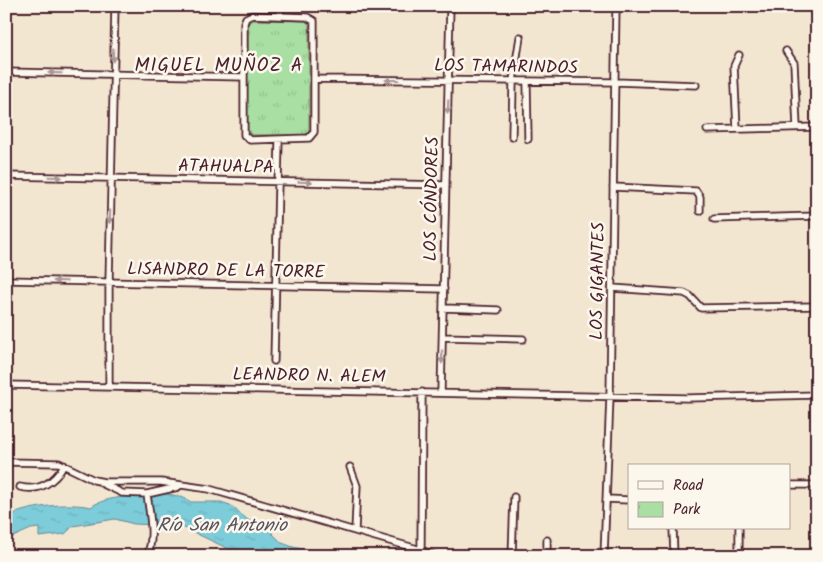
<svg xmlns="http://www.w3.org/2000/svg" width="823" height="562" viewBox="0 0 823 562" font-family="Kalam,sans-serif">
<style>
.park{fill:url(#park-tufts);stroke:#7a7f66}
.water{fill:url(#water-ripples);stroke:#688793}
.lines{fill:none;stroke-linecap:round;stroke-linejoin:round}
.street-casing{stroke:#4a1f2b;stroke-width:9}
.street{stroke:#fbf7ec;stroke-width:5.5}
.oneway{fill:#ab9695}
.labels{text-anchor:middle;stroke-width:5;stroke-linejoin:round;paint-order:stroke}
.street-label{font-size:18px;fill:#4a1f2b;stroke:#fbf7ec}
.neighbourhood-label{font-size:19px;letter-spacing:1px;fill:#4a1f2b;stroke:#fbf7ec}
.water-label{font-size:19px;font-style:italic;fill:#59535f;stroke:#fbf7ec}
</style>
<defs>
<pattern id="park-tufts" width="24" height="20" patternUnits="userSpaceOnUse" patternTransform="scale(1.25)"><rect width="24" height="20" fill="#a9dfa2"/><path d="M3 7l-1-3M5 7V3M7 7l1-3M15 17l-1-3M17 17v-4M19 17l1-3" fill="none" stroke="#93bf8c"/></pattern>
<pattern id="water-ripples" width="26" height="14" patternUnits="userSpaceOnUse" patternTransform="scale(1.25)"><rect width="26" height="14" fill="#7cccd9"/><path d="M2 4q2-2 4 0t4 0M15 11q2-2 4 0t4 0" fill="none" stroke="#6dafba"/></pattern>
</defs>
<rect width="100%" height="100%" fill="#f2e6d1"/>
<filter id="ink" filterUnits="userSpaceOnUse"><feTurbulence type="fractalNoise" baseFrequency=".02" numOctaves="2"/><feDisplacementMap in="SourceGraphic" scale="10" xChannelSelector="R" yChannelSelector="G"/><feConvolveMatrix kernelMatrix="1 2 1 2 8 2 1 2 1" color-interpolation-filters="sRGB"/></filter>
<g filter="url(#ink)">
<path class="park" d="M252 20 306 21 309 25V131L305 135H252L247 130 248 24Z"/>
<path class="water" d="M163 493 182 497 191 502H221L230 505 248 520 268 529 282 543 293 547 317 552 324 556H277L252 551 231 550 180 526 134 524 115 519 73 526 65 534 39 537V528L31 529 6 540V518C24 506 70 502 91 507 104 496 145 495 163 493Z"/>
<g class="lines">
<defs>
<path id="street" d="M252 15 307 17 314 21V132L309 138 250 140 244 135V23L246 18Z
M280 16 281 6
M786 51 794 63 797 127
M6 72 244 77
M315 79 616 82 696 85
M527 82 528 139
M737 129 734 66 739 55
M707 130 817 127
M512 137 513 81 520 37
M6 176 446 185
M613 187 696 191 700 197V211
M714 219 817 216
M6 280 444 289
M612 288 684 293 690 296 701 308 817 306
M444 308 498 310
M443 337 523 339
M274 361 279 140
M6 385 687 398 817 395
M109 387V282L115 6
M441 392 450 6
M6 462 59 463 94 480 104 482H161L209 489 421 550 435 556
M350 467 357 486 355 531
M101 483 122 493 147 494
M789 485H817
M20 487C39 492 55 482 64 465
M607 499 629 500
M673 528 674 556
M739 528V556
M421 550 422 392
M146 556C156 541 149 511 147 494L178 487
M512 556 514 497
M547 556V540
M604 556 610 396 616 6"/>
</defs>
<use href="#street" class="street-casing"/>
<use href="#street" class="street"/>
</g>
<defs><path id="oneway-solid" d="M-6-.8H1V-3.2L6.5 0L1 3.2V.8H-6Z" transform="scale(1.25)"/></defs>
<g class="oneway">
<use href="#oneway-solid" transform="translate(113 55) rotate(92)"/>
<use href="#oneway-solid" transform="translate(55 73) rotate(-179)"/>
<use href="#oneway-solid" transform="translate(392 80) rotate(-180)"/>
<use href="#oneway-solid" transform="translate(448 107) rotate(92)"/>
<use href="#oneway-solid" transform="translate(55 177) rotate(1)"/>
<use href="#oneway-solid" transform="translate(305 182) rotate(1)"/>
<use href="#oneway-solid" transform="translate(110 217) rotate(92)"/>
<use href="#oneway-solid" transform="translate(60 281) rotate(-179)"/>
<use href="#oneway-solid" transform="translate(442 357) rotate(91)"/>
</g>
</g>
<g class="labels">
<g class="street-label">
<text transform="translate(506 66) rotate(1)" y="6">LOS TAMARINDOS</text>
<text transform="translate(226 166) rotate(1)" y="6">ATAHUALPA</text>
<text transform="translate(431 199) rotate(-89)" y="6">LOS CÓNDORES</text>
<text transform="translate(226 270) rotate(1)" y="6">LISANDRO DE LA TORRE</text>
<text transform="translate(597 281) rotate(-89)" y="6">LOS GIGANTES</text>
<text transform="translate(309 375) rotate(1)" y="6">LEANDRO N. ALEM</text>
</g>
<g class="neighbourhood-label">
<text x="219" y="71">MIGUEL MUÑOZ A</text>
</g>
<g class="water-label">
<text x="222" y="531">Río San Antonio</text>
</g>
</g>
<rect width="823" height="562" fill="none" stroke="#fbf7ec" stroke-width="25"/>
<rect x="12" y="12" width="798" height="537" fill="none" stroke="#4a1f2b" stroke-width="2" filter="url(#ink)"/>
<rect x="628" y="464" width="162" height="65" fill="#fbf7ec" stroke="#b4a19f"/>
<rect x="638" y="481" width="25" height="8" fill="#fbf7ec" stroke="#b4a19f"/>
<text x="673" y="490" font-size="15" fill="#4a1f2b">Road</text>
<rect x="638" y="502" width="25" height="15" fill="url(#park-tufts)" stroke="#b4a19f"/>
<text x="673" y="514" font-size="15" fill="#4a1f2b">Park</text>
</svg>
